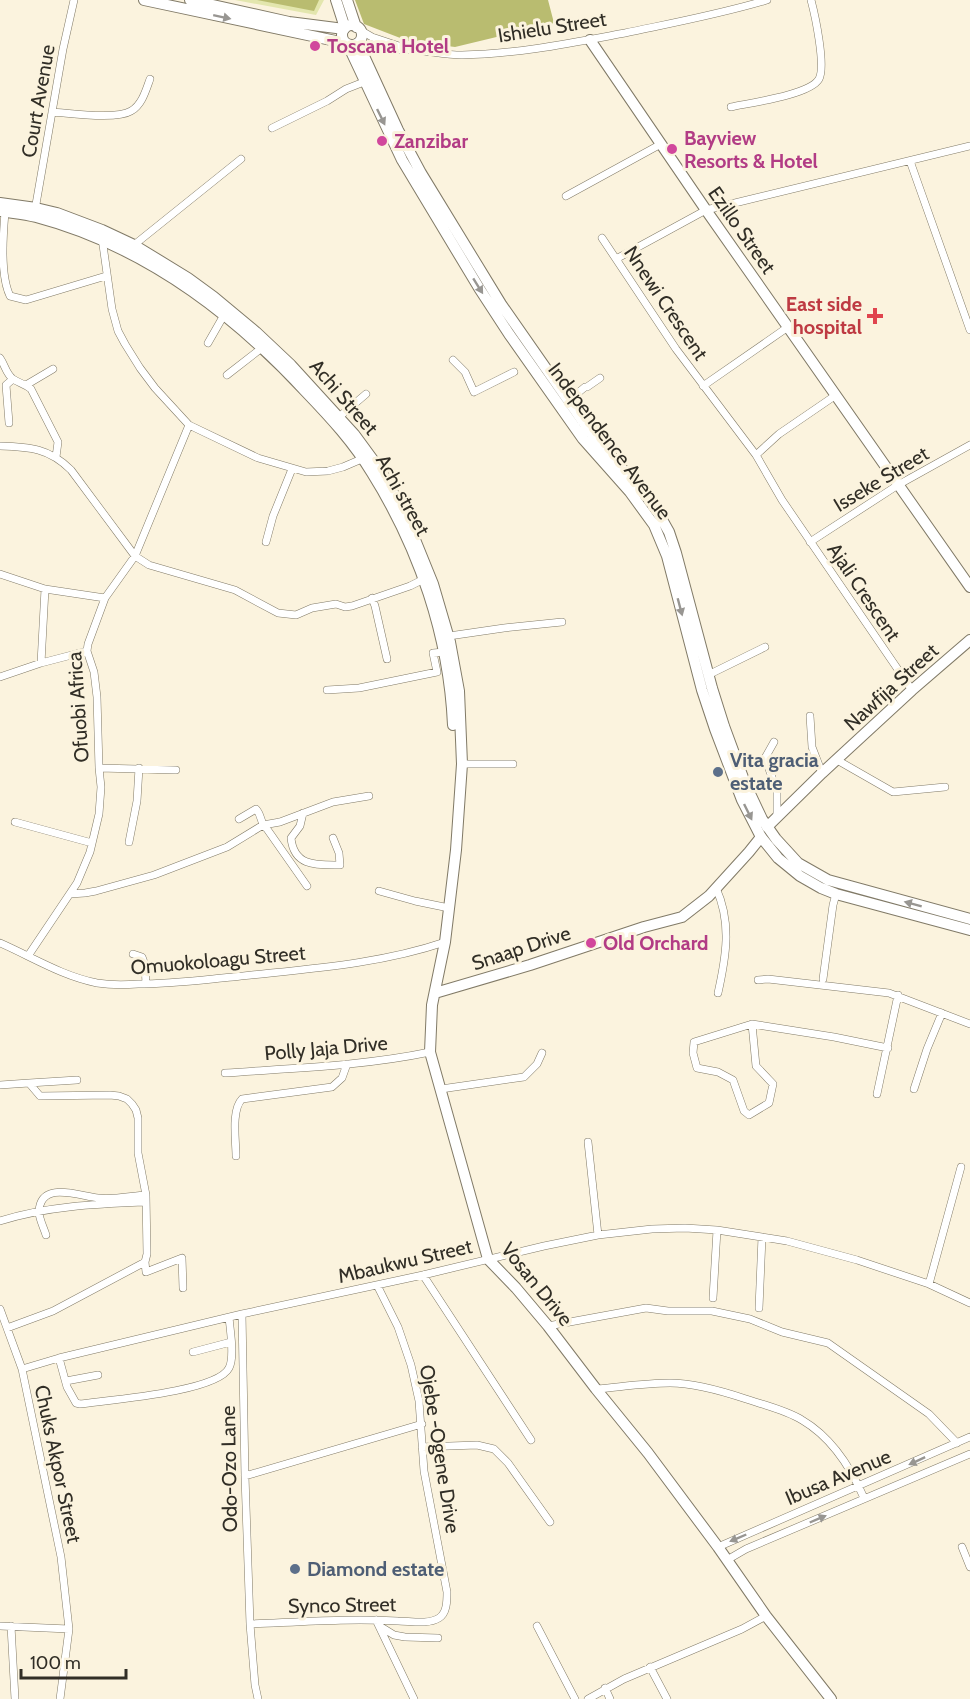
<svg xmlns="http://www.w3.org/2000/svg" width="970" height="1699" viewBox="0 0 970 1699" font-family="Cabin,sans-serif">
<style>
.green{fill:#e3e6ae}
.forest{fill:#b9bc70}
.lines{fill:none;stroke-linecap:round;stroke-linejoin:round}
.street-casing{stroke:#817a67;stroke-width:8}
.secondary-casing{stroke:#817a67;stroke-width:12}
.primary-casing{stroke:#817a67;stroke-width:12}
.street{stroke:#fff;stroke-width:7}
.secondary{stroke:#fff;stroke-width:10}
.primary{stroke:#fff;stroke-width:10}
.oneway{fill:#989692}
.hotel-dot{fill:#d1479c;stroke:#fbf3de;stroke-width:2}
.health-dot{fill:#e0444e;stroke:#fbf3de;stroke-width:2}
.service-dot{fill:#5c6f8a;stroke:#fbf3de;stroke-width:2}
.labels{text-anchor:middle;stroke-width:6;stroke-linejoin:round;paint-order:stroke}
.street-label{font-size:20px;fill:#312e26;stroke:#fbf3de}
.hotel-label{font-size:20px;font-weight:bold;fill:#b23c85;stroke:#fbf3de;text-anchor:start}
.health-label{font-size:20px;font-weight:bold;fill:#be3a42;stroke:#fbf3de;text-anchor:end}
.service-label{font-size:20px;font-weight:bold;fill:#4e5e75;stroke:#fbf3de;text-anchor:start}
</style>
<rect width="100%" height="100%" fill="#fbf3de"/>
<path class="green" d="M235 0H324L316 15Z"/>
<path class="forest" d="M257 0H319L314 11Z
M355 0H548L554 23 455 47 408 41 364 24Z"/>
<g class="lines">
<defs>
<path id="street" d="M360 30 372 37 408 49
M359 41C370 52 398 50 412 50 429 51 445 55 462 55 517 54 571 43 625 33 672 23 721 14 767 0
M731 107C749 103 810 95 819 79 826 66 815 15 811 0
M52 112C70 113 116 120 131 111 142 105 146 90 150 79
M272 128 327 101 346 89 369 80
M910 161 970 330
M566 196 661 144
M35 210 63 49 74 0
M5 212C3 236 0 275 10 296L26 300 106 276
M102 238 112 309 118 331 125 344 140 368 155 388 189 425 258 458 306 472 328 471 343 467 364 458
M602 238 676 349 756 455
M134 245 241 159
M616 259 706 210 970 146
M208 343 224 315
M0 358C5 365 6 374 13 379 19 383 25 384 31 389L58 442 56 457
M453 360 465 372 474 392 514 372
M227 375 263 347
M26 385 53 369
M703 386 788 327
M836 395 779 434 756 455 782 500 912 690
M568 401 585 387H587L600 378
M339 417 366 394
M9 423 6 385 13 379
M0 446C30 447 49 448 71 470L135 556 149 565 235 590 278 613 296 615 312 608 336 604 345 607 352 606 410 586 426 578
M266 542 273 516 292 469
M810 542 898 485 970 445
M0 574 45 589 105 598
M372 598 375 606 387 659
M449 636 504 628 562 622
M41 663 45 589
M708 675 765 647
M0 677 41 663 87 651
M327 690 359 688 437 672 433 653 444 652
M810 716 812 747 822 773
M774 742 765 758 777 791V817
M837 760 893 792 945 787
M462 764H513
M99 768 176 770
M303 813 300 826 291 838C294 867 317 865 340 865L339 853 333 838
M239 819 256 809C262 815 260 824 267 829L307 886
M15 822 92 843
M129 842 137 801 139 768
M716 888C732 923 726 957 718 993
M379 891 415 901 449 908
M70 894 85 893 96 891 154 875 227 847 263 825 280 822 333 802 369 796
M0 943C32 957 62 976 97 983 110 985 124 985 138 984 170 984 201 980 233 977 304 969 377 965 445 942
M133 954 142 957 145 965 146 984
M28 956 77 883 90 852 99 814 101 787 99 768 97 697 94 672 87 651 88 644 105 598 135 556 189 425
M823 979 833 905 836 894
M758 980 768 979 889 993 970 1024
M752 1024 756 1066 773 1084 769 1103 749 1115 744 1111 733 1080 718 1072 697 1068 693 1053 694 1042 752 1024 834 1037 888 1048
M225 1073C293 1068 363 1066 430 1052
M29 1083 77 1080
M0 1085 29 1083 40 1096 110 1095 119 1096 127 1099 132 1104 136 1110 138 1118V1153L146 1195 147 1254 145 1262 53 1311 7 1328
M441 1089 524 1077 537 1064 542 1053
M914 1089 927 1049 942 1013
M877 1094 898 995
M588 1142 598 1235
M236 1156C236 1141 231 1110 242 1099L332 1087 342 1078 347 1064
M0 1221C46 1206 97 1204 145 1202
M46 1235C44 1228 39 1219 39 1212 40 1180 79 1196 98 1198 113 1200 131 1196 146 1195
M145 1262 146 1272 182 1258 183 1288
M423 1275 531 1440
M929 1284 961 1167
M713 1298 717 1230
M759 1308 762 1237
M0 1309 22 1369 61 1557 69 1629 60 1699
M242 1314 245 1476 250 1624 255 1685 258 1699
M548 1326 646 1308 668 1311H712L750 1319 782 1332 828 1343 929 1414 957 1443
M193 1352 231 1342
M59 1358 67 1387 76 1403 80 1404C108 1400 217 1392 229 1368 235 1357 230 1330 229 1317
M22 1369 59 1358 242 1314 423 1275 544 1246 598 1235 652 1229 685 1228 717 1230 787 1241 857 1260 929 1284 970 1303
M66 1381 98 1375
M596 1389C620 1387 645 1383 670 1383 695 1383 722 1391 746 1399 764 1405 786 1410 802 1420 831 1437 851 1468 864 1498
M422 1447 477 1445 494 1449 508 1463 550 1522
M245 1476 422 1424
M718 1547 970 1437
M962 1547 970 1567
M727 1560 746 1549 970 1454
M376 1620 414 1699
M250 1624C299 1622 349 1618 398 1621 410 1621 428 1625 439 1618 447 1613 447 1601 447 1592L424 1471 419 1401 411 1365 398 1327 377 1285
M0 1626 69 1629
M11 1626 15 1699
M537 1626 575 1699
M381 1627 394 1635 405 1637 438 1638
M650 1667 667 1699
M605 1688 610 1699
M588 1699 624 1679 742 1629 766 1616"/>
<path id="secondary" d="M144 0 345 43
M190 0 289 22 344 29
M590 40 706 210 970 587
M0 203 36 208 57 213 102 230 134 245 188 278 214 297 256 332 291 365 354 434 376 464 386 479 407 520 433 584 450 642 459 691 462 764 456 850 445 942 432 1005 430 1052 488 1259 516 1288 548 1326 596 1389 648 1453 718 1547 766 1616 831 1699
M0 211C12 213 24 214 36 217 142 245 232 312 306 392 330 417 354 443 372 473 419 548 449 636 453 725
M767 827 822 773 912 690 970 640
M435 993 530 965 644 927 682 917 709 896 749 852 761 837"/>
<path id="primary" d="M336 0 345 28
M347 0 356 27
M342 35a10 10 0 1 1 20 0a10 10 0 1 1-20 0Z
M358 43 398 130 421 173 501 304 591 433 651 502 660 516 669 532 676 553 712 688 724 726 745 783 762 819 776 839 798 863 828 880 970 919
M348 45 402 160 479 288 509 334 583 439 630 492 654 525 667 556 702 690 715 729 742 800 761 837 778 858 800 876 821 888 836 894 970 930"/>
</defs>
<use href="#street" class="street-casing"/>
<use href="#secondary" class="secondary-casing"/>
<use href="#primary" class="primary-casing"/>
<use href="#street" class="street"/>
<use href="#secondary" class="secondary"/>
<use href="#primary" class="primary"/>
</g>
<defs><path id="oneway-solid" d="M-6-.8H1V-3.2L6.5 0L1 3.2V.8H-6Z" transform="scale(1.5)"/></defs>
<g class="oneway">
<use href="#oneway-solid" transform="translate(222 17) rotate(12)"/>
<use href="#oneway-solid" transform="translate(381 117) rotate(64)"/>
<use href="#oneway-solid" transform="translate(478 286) rotate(58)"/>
<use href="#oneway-solid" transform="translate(680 607) rotate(75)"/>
<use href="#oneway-solid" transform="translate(748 812) rotate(64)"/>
<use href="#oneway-solid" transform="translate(913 904) rotate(-165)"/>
<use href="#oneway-solid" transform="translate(917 1461) rotate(155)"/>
<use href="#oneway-solid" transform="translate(818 1519) rotate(-23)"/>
<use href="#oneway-solid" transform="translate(738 1538) rotate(157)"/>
</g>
<g class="hotel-dot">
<circle cx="315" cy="46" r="6"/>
<circle cx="382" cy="141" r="6"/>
<circle cx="672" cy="149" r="6"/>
<circle cx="591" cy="943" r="6"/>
</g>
<path class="health-dot" d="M872 307h6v6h6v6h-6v6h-6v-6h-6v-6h6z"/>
<g class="service-dot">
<circle cx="718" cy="772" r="6"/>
<circle cx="295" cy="1569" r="6"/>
</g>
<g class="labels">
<g class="street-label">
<text transform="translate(552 27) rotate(-9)" y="7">Ishielu Street</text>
<text transform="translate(38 101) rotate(-80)" y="7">Court Avenue</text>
<text transform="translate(742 230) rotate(55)" y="7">Ezillo Street</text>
<text transform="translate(666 303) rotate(56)" y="7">Nnewi Crescent</text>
<text transform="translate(344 397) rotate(49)" y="7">Achi Street</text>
<text transform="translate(610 441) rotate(53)" y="7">Independence Avenue</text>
<text transform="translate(881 479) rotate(-31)" y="7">Isseke Street</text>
<text transform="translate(403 495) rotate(61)" y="7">Achi street</text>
<text transform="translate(864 592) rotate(56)" y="7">Ajali Crescent</text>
<text transform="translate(891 687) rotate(-42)" y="7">Nawfija Street</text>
<text transform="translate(78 707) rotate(-94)" y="7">Ofuobi Africa</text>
<text transform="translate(521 948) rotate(-18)" y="7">Snaap Drive</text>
<text transform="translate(218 960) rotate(-5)" y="7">Omuokoloagu Street</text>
<text transform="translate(326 1048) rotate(-5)" y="7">Polly Jaja Drive</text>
<text transform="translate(405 1261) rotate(-13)" y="7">Mbaukwu Street</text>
<text transform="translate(537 1284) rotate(51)" y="7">Vosan Drive</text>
<text transform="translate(440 1449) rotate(81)" y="7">Ojebe -Ogene Drive</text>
<text transform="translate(58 1464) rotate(78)" y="7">Chuks Akpor Street</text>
<text transform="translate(229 1469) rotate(-91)" y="7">Odo-Ozo Lane</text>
<text transform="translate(838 1477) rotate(-23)" y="7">Ibusa Avenue</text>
<text transform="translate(342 1605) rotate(-1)" y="7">Synco Street</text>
</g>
<g class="hotel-label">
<text x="327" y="53">Toscana Hotel</text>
<text x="684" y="145">Bayview<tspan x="684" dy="23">Resorts &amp; Hotel</tspan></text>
<text x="394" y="148">Zanzibar</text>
<text x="603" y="950">Old Orchard</text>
</g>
<g class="health-label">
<text x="862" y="311">East side<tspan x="862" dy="23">hospital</tspan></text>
</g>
<g class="service-label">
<text x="730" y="767">Vita gracia<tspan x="730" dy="23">estate</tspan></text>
<text x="307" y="1576">Diamond estate</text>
</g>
</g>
<path d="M21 1669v9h105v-9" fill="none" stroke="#312e26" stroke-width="3"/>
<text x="30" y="1669" font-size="18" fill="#312e26" stroke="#fbf3de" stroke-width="4.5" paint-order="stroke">100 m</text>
</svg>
